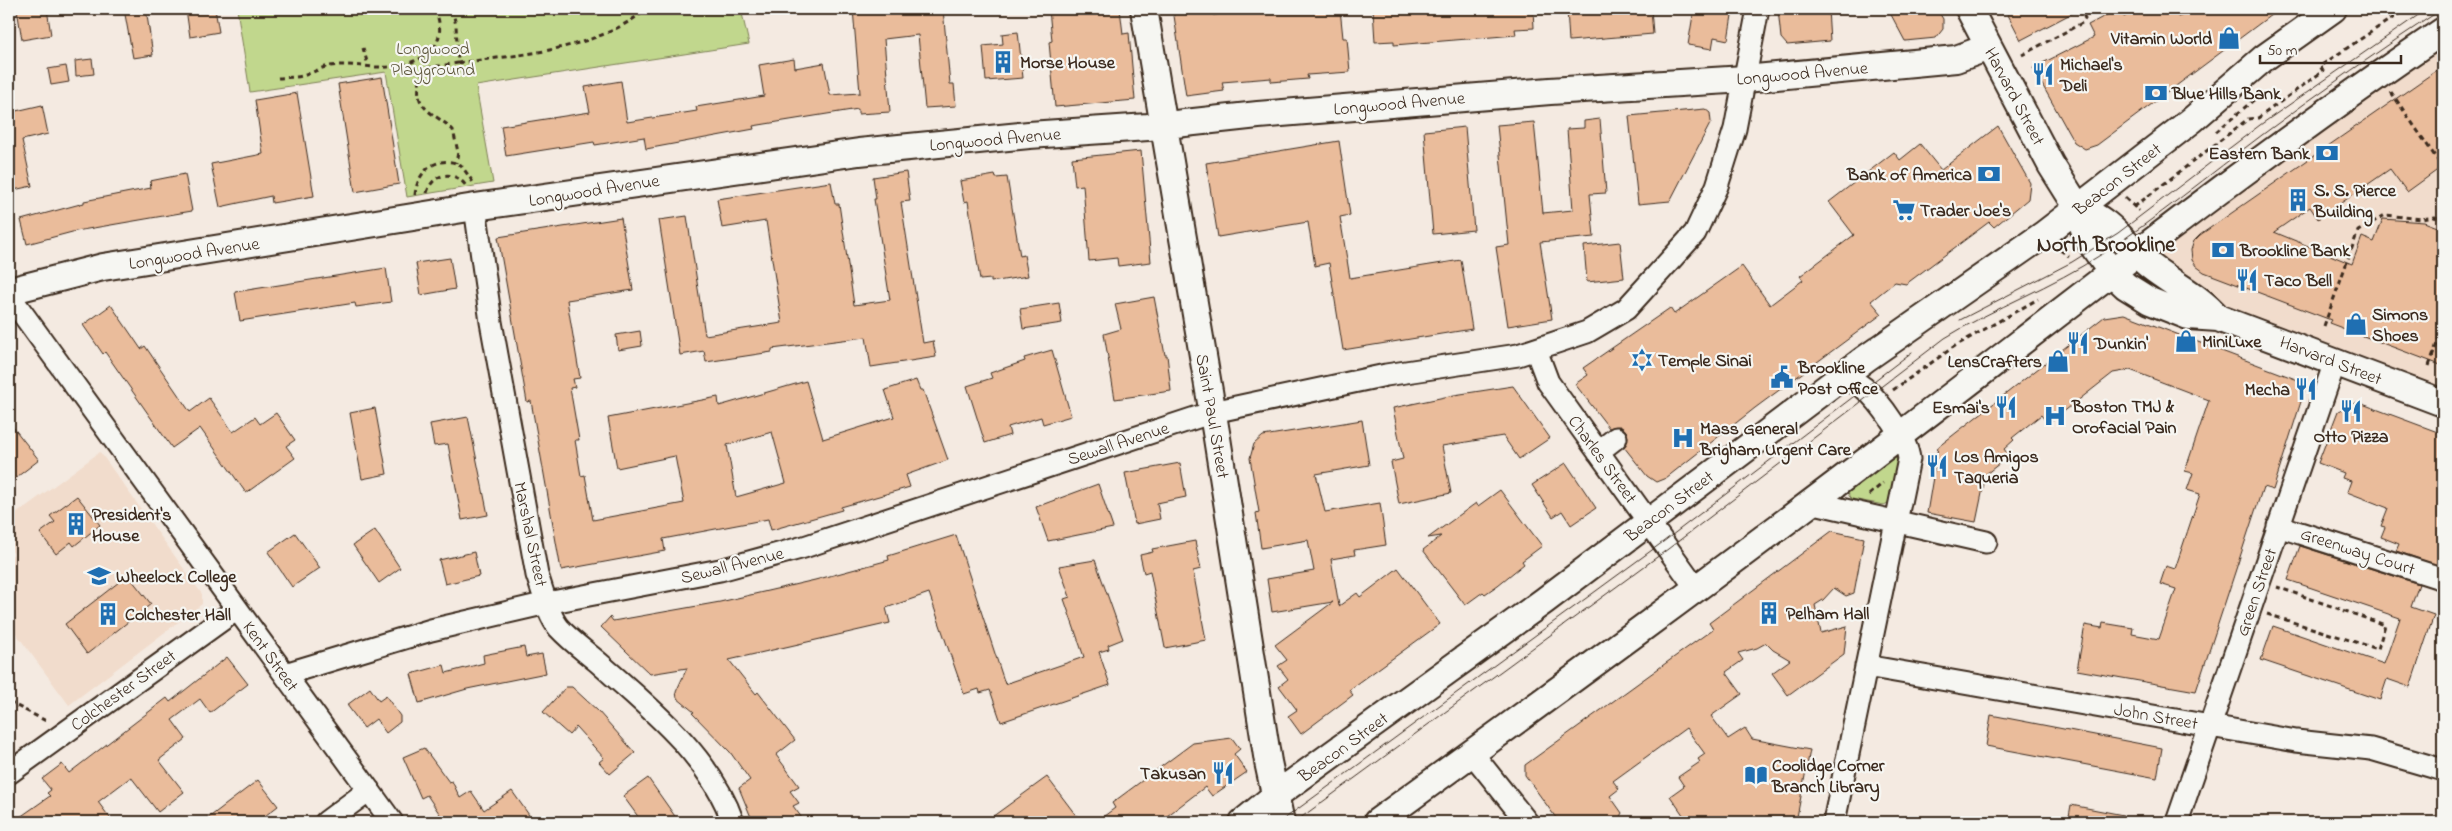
<svg xmlns="http://www.w3.org/2000/svg" width="2452" height="831" viewBox="0 0 2452 831" font-family="'Indie Flower',sans-serif">
<style>
.built{fill:#f1dccc}
.green{fill:#c1d78d;stroke:#7e8056}
.building{fill:#eabc9b;stroke:#3b2a1e;fill-rule:evenodd}
.lines{fill:none;stroke-linecap:round;stroke-linejoin:round}
.minor-casing{stroke:#3b2a1e;stroke-width:25}
.major-casing{stroke:#3b2a1e;stroke-width:30}
.path{stroke:#3b2a1e;stroke-width:3;stroke-dasharray:5 4;stroke-linecap:butt}
.minor{stroke:#f6f6f2;stroke-width:21}
.major{stroke:#f6f6f2;stroke-width:26}
.tram{stroke:#3b2a1e;stroke-width:1}
.labels{text-anchor:middle;stroke-width:4.5;stroke-linejoin:round;paint-order:stroke}
.poi-label{font-size:18px;font-weight:bold;fill:#3b2a1e;stroke:#f6f6f2;text-anchor:start}
.park-label{font-size:18px;fill:#5c553a;stroke:#f6f6f2}
.street-label{font-size:18px;fill:#3b2a1e;stroke:#f6f6f2}
.district-label{font-size:22px;font-weight:bold;fill:#3b2a1e;stroke:#f6f6f2}
</style>
<rect width="100%" height="100%" fill="#f4eae1"/>
<filter id="ink" filterUnits="userSpaceOnUse"><feTurbulence type="fractalNoise" baseFrequency=".02" numOctaves="2"/><feDisplacementMap in="SourceGraphic" scale="10" xChannelSelector="R" yChannelSelector="G"/><feConvolveMatrix kernelMatrix="1 2 1 2 8 2 1 2 1" color-interpolation-filters="sRGB"/></filter>
<g filter="url(#ink)">
<path class="built" d="M2443 31V403L2296 347 2149 265 2171 228Z
M100 452 202 594V604L69 705 9 624V558L14 554 9 547V519Z"/>
<path class="green" d="M237 9H741L749 44 476 86 493 183 407 197 386 72 250 92Z
M1895 455 1898 461 1890 502 1884 505 1852 499 1849 496 1848 489Z"/>
<path class="building" d="M17 9H47L51 35 22 40Z
M124 9H146L153 55 133 58Z
M186 9H215L219 32 190 37Z
M853 9H943L950 84H954L956 106 925 108 918 35 884 39 890 112 858 114V109L753 126 754 129 646 149 644 137 595 145 594 142 506 156 501 126 590 112 585 87 621 81 627 122 697 111 696 107 764 96 759 65 794 59 795 68 824 63 830 95 860 93Z
M1049 9H1120L1123 34 1129 33 1135 100 1055 107 1049 42 1052 41Z
M1173 9H1212L1213 15 1282 9H1340L1343 38H1347L1350 72 1307 75 1308 79 1271 82V78L1222 82 1224 91 1186 96Z
M1373 9H1533L1534 28 1515 29 1516 35 1394 45V41L1375 42Z
M1567 9H1651L1653 34 1569 41Z
M1694 9H1733L1728 40 1714 37 1712 49 1688 45Z
M1778 9H1828L1830 41 1787 45 1781 38Z
M1888 9H1937L1943 19V29L1936 38 1905 41Z
M2005 9H2080L2021 40Z
M2118 9 2124 17 2139 9H2175L2178 17 2201 9H2279L2097 145 2085 149 2074 142 2033 68 2094 37 2088 25Z
M1018 32 1023 78 986 81 983 46 1003 44 1002 34Z
M92 59 94 74 76 76 75 61Z
M66 66 69 82 51 85 48 69Z
M2443 66V166L2407 192 2390 169 2318 219 2310 207 2274 232 2352 264 2362 237 2374 242 2383 219 2424 222 2443 229V366L2329 323 2331 320 2204 272 2196 266 2192 260 2191 250 2194 241 2200 235Z
M382 77 399 184 355 192 338 84Z
M297 93 314 196 272 203 271 196 220 207 211 164 263 154 255 100Z
M42 105 48 134 22 140 32 186 9 191V109H15L16 111Z
M1705 109 1710 113 1711 122 1670 201 1638 204 1629 116Z
M1600 119 1606 193 1590 194 1594 237 1540 242 1552 319 1508 326 1496 247 1509 245 1497 125 1534 122 1543 213 1573 210 1567 129 1584 128V121Z
M1998 126 2030 183 2028 199 1994 227 1989 222 1906 284 1895 282 1871 301 1882 314 1755 408 1666 478 1656 482 1647 476 1624 447 1628 437 1626 431 1620 426 1609 428 1575 384 1588 375 1583 368 1670 308 1674 314 1742 266 1770 305 1803 280 1800 276 1854 235 1829 202 1894 152 1900 160 1920 144 1941 170Z
M1465 127 1474 230 1433 234 1424 131Z
M1339 141 1350 215 1340 217 1350 278 1461 260 1472 329 1343 350 1329 263 1315 266 1308 222 1218 237 1206 163Z
M1141 151 1151 262 1118 266 1117 258 1089 261 1083 185 1075 186 1072 158Z
M906 172 910 201 901 202 923 343 933 341 936 357 871 367 866 337 772 349V352L706 362 704 351 680 355 659 220 687 216 705 335 782 323 766 221 722 228 717 199 831 182 835 204H839L854 305 890 300 874 199H876L873 177Z
M185 174 192 211 76 231 27 244 21 220 84 203V201L151 188 150 181Z
M995 175 996 178 1007 177 1020 256 1024 255 1028 276 991 282V279L980 280 968 201 964 202 960 181Z
M621 218 633 290 567 300 580 378 573 379 575 387 570 388 579 440H575L581 476 585 475 593 520 684 503 675 456 617 468 608 418 718 397 719 406 806 381 823 439 894 417 885 390 916 380 920 390H923L948 460 906 475 910 487 841 507 842 510 771 530 768 519 663 539 665 551 561 570 531 401 527 402 498 237ZM772 432 786 483 736 497 727 445Z
M1620 242 1624 278 1587 282 1584 246Z
M450 258 455 289 421 295 416 263Z
M386 268 391 302 356 307 355 303 240 321 235 292Z
M1154 297 1165 355H1167L1171 391 1115 399 1104 334 1121 329 1115 304Z
M1059 303 1062 323 1023 329 1020 309Z
M111 305 141 349 145 346 190 412 209 398 233 432 255 417 260 424 276 413 295 440 286 446 295 458 246 493 200 428 172 448 105 352 103 354 83 325Z
M2124 314 2298 380 2303 382 2305 389 2273 490 2263 487 2196 691 2077 670 2085 625 2102 628 2103 623 2133 628 2132 634 2159 639 2176 589 2160 584 2166 566 2175 569 2200 494 2187 490 2193 473 2185 471 2209 400 2130 370 2113 373 2048 424 2041 415 2012 438 2014 440 2004 449 2009 456 1986 474 1976 522 1927 513 1938 447 2104 317Z
M640 331 642 346 618 350 616 335Z
M1052 350 1071 416 1043 424 1041 417 1008 427 1010 435 985 443 967 386 992 378 990 373 1025 361 1024 358Z
M1513 386 1550 438 1519 459 1503 436 1442 446 1451 493 1399 504 1391 462 1403 459 1393 408 1454 395Z
M2357 402 2443 434V567L2396 551 2399 544 2381 537 2385 527 2381 526 2388 508 2347 492 2351 481 2342 478 2344 473 2318 463 2338 411Z
M375 408 387 474 362 479 350 413Z
M468 417 488 515 462 520 448 444 434 446 430 424Z
M1362 420 1369 465 1316 474 1325 512 1380 503 1386 545 1354 550 1355 555 1331 559 1339 606 1357 593 1360 597 1398 568 1440 624 1349 690 1353 695 1301 734 1288 716 1297 710 1279 686 1288 679 1278 666 1287 660 1275 645 1333 602 1272 612 1267 579 1314 571 1308 540 1261 548 1256 513 1259 512 1250 458 1254 444 1263 436Z
M9 422 39 460 9 483Z
M1180 463 1186 497 1157 503 1160 519 1135 524 1125 473Z
M1566 463 1596 508 1571 525 1562 511 1553 517 1532 485Z
M1098 484 1113 528 1048 541 1036 507Z
M1500 490 1542 546 1522 561 1524 564 1498 585 1485 594 1483 592 1465 605 1423 550 1441 536 1428 538 1476 503 1478 506Z
M77 496 100 525 74 546 71 542 56 554 40 533 55 522 50 516Z
M375 530 400 568 379 583 353 545Z
M1832 531 1864 538 1854 593 1846 596 1834 588 1823 600 1815 605 1821 633 1847 626 1844 654 1788 695 1772 673 1790 660 1773 650 1766 643 1757 648 1738 653 1743 660 1726 672 1742 694 1711 716 1728 739 1745 728 1752 739 1810 750 1796 822H1688L1670 796 1684 786 1678 777 1700 762 1698 759 1705 754 1686 728 1613 781 1619 789 1610 796 1622 813 1617 822H1559L1525 775V765L1713 629 1709 623Z
M295 533 320 568 292 587 268 552Z
M956 535 1005 684 1084 657 1064 599 1070 597 1059 566 1095 560 1123 639 1108 645 1109 649 1099 652 1110 685 1001 722 990 690 980 693 979 689 964 694 929 593 886 608 890 623 729 660 756 694 758 692 795 740 776 755 799 786 790 791 799 803 793 806 805 822H753L739 788 750 780 730 752 692 713 694 712 677 698 676 692 687 668 650 674 601 627 610 617 613 621 720 602 815 580 889 560 888 556Z
M1195 541 1201 569 1193 571 1206 640 1165 648 1150 571 1144 573 1140 555 1153 552 1152 549Z
M2300 546 2419 584 2411 607 2434 615 2410 687 2387 679 2380 700 2261 660 2273 626 2384 664 2400 618 2288 580Z
M474 552 479 576 445 584 439 560Z
M128 575 151 604 87 654 65 624Z
M524 647 526 657 542 654 546 673 467 689 419 703 411 674 444 665 446 673 484 663 483 655Z
M227 657 248 684 210 713 200 699 172 720 186 739 159 760 184 792 158 812 131 777 98 802 113 822H13L50 796 47 793 51 790 42 779 62 764 69 773 167 698 170 702Z
M566 687H572L598 711 635 753 610 774 599 762 604 758 576 727 569 735 543 712Z
M370 688 379 701 386 696 400 716V722L386 733 376 719 364 728 347 705Z
M1991 715 2162 748 2157 778 1986 746Z
M1232 738 1240 749 1234 754 1247 772 1212 796 1205 787 1167 816 1172 822H1096L1115 808 1112 803 1193 743Z
M424 748 449 782 452 781 460 798 471 791 484 810 512 791 529 815 518 822H445L427 795 421 798 403 757Z
M1047 777 1081 822H985L1014 801Z
M648 778 679 822H642L623 796Z
M258 780 278 806 257 822H203Z
M2071 805 2123 815V822H2068Z"/>
<g class="lines">
<defs>
<path id="minor" d="M475 207 491 322 537 575C543 591 548 615 559 628 571 641 586 652 599 663 650 708 710 756 733 822
M9 295 392 822
M1536 350 1548 382 1696 588
M1598 452 1616 438
M1810 502 1986 542
M2278 526 2437 577
M1866 666 2296 741 2371 749 2443 770
M285 674 431 630 547 603 720 570 804 547 1213 412 1386 375 1518 355 1587 332 1626 309 1695 233 1717 186 1735 129 1758 9
M1472 753 1527 822
M9 773 237 609
M326 822 369 790
M1834 822 1909 459C1907 439 1880 401 1864 388 1856 381 1845 380 1835 382
M2177 822 2335 362"/>
<path id="major" d="M1144 9 1217 438 1268 762 1281 822
M1969 9 2051 165 2078 208 2086 236 2112 273 2126 286 2150 301 2188 316 2218 318 2443 403
M2078 208C2117 224 2121 243 2150 266 2173 284 2199 296 2218 318
M9 291 103 267 475 207 859 152 1029 135 1148 127 1258 115 1550 91 1745 79 1956 59 1989 47
M1243 822 1276 795 1544 601 1865 359 2043 235 2192 120 2264 58 2333 9
M1377 822C1553 694 1729 566 1903 433 2081 297 2257 156 2443 31"/>
</defs>
<use href="#minor" class="minor-casing"/>
<use href="#major" class="major-casing"/>
<path class="path" d="M452 9 456 25 458 63 427 68C422 73 419 78 419 86 415 111 439 115 453 130L458 152 456 163
M363 48 368 65
M422 51 427 68
M2022 55 2082 23 2085 18 2079 9
M458 63C523 54 594 51 647 9
M278 78C288 77 299 78 308 74 316 71 322 67 330 66 349 63 369 68 388 67 423 63 451 48 435 9
M2391 92 2443 168
M2216 132 2263 92
M427 193C432 173 454 169 466 186
M415 195C417 171 437 154 461 165L475 185
M2125 198 2139 211
M2134 207 2248 119 2258 118 2323 71 2320 66 2406 9
M2060 250 2069 256
M2324 326 2358 231 2385 215 2421 219 2435 217 2443 220
M2429 366 2443 327
M1893 390 1955 346 2038 299
M1869 495 1883 483
M2267 614 2378 649 2385 625 2277 587
M9 702 48 722
M1312 822 1315 817"/>
<use href="#minor" class="minor"/>
<use href="#major" class="major"/>
<path class="tram" d="M1960 320 2072 262 2118 233 2260 125 2427 9
M1280 822 1663 542 1912 352
M1295 822 1668 549 1945 338C1995 307 2052 287 2102 254 2157 218 2209 175 2262 135 2321 91 2381 49 2442 9"/>
</g>
</g>
<defs>
<symbol id="shop-bare" viewBox="-9 -9 18 18"><path d="M-5-2.5h2.3a2.7 3.5 0 0 1 5.4 0H5L5.5 6h-11ZM-1.5-2.5h3a1.5 2.3 0 0 0-3 0Z" fill="#1f6fb2" stroke="#f6f6f2" stroke-width="2.5" paint-order="stroke"/></symbol>
<symbol id="building-bare" viewBox="-9 -9 18 18"><path d="M-4-6H4V6H1V3H-1V6H-4ZM-2.5-4.3h1.7v1.8h-1.7ZM.8-4.3h1.7v1.8H.8ZM-2.5-1h1.7V.8h-1.7ZM.8-1h1.7V.8H.8Z" fill="#1f6fb2" stroke="#f6f6f2" stroke-width="2.5" paint-order="stroke"/></symbol>
<symbol id="restaurant-bare" viewBox="-9 -9 18 18"><path d="M-5-6h1v4h1v-4h1v4h1v-4h1v5L-1.5 .5V6h-2V.5L-5-1ZM5-6V6H3V1.5H1.5Q1.5-4 5-6Z" fill="#1f6fb2" stroke="#f6f6f2" stroke-width="2.5" paint-order="stroke"/></symbol>
<symbol id="bank-bare" viewBox="-9 -9 18 18"><path d="M-6-4H6V4H-6ZM0-2.3a2.3 2.3 0 1 0 0 4.6a2.3 2.3 0 1 0 0-4.6Z" fill="#1f6fb2" stroke="#f6f6f2" stroke-width="2.5" paint-order="stroke"/></symbol>
<symbol id="supermarket-bare" viewBox="-9 -9 18 18"><path d="M-6-5.5h2.5l.6 2H6L4.5 2H-2.5L-4.4-4H-6ZM-1.5 3.2a1.3 1.3 0 1 0 .1 0ZM3 3.2a1.3 1.3 0 1 0 .1 0Z" fill="#1f6fb2" stroke="#f6f6f2" stroke-width="2.5" paint-order="stroke"/></symbol>
<symbol id="synagogue-bare" viewBox="-9 -9 18 18"><path d="M0-6.5L5.6 3.2H-5.6ZM0 6.5L5.6-3.2H-5.6Z" fill="#1f6fb2" stroke="#f6f6f2" stroke-width="2.5" paint-order="stroke"/></symbol>
<symbol id="civic-bare" viewBox="-9 -9 18 18"><path d="M-.6-6.5H3V-4.5H.6V-3L4-1V1h2V6H-6V1h2V-1L-.6-3ZM-1.2 2.5V6h2.4V2.5Z" fill="#1f6fb2" stroke="#f6f6f2" stroke-width="2.5" paint-order="stroke"/></symbol>
<symbol id="hospital-bare" viewBox="-9 -9 18 18"><path d="M-5-5h3v3.5h4V-5h3V5h-3V1.5h-4V5h-3Z" fill="#1f6fb2" stroke="#f6f6f2" stroke-width="2.5" paint-order="stroke"/></symbol>
<symbol id="university-bare" viewBox="-9 -9 18 18"><path d="M0-5L7-2L0 1L-7-2ZM-4 1L0 2.5L4 1V4Q0 6-4 4Z" fill="#1f6fb2" stroke="#f6f6f2" stroke-width="2.5" paint-order="stroke"/></symbol>
<symbol id="library-bare" viewBox="-9 -9 18 18"><path d="M-6-4Q-3-5.5-.7-3.5V5Q-3 3-6 4ZM6-4Q3-5.5 .7-3.5V5Q3 3 6 4Z" fill="#1f6fb2" stroke="#f6f6f2" stroke-width="2.5" paint-order="stroke"/></symbol>
</defs>
<g fill-rule="evenodd">
<use href="#shop-bare" x="2213" y="22" width="32" height="32"/>
<use href="#building-bare" x="987" y="46" width="32" height="32"/>
<use href="#restaurant-bare" x="2027" y="58" width="32" height="32"/>
<use href="#bank-bare" x="2140" y="77" width="32" height="32"/>
<use href="#bank-bare" x="2311" y="137" width="32" height="32"/>
<use href="#bank-bare" x="1973" y="158" width="32" height="32"/>
<use href="#building-bare" x="2282" y="184" width="32" height="32"/>
<use href="#supermarket-bare" x="1888" y="194" width="32" height="32"/>
<use href="#bank-bare" x="2207" y="234" width="32" height="32"/>
<use href="#restaurant-bare" x="2231" y="264" width="32" height="32"/>
<use href="#shop-bare" x="2340" y="308" width="32" height="32"/>
<use href="#shop-bare" x="2170" y="325" width="32" height="32"/>
<use href="#restaurant-bare" x="2062" y="327" width="32" height="32"/>
<use href="#synagogue-bare" x="1626" y="344" width="32" height="32"/>
<use href="#shop-bare" x="2042" y="345" width="32" height="32"/>
<use href="#civic-bare" x="1766" y="361" width="32" height="32"/>
<use href="#restaurant-bare" x="2290" y="373" width="32" height="32"/>
<use href="#restaurant-bare" x="1990" y="391" width="32" height="32"/>
<use href="#restaurant-bare" x="2335" y="395" width="32" height="32"/>
<use href="#hospital-bare" x="2039" y="400" width="32" height="32"/>
<use href="#hospital-bare" x="1667" y="422" width="32" height="32"/>
<use href="#restaurant-bare" x="1921" y="450" width="32" height="32"/>
<use href="#building-bare" x="60" y="508" width="32" height="32"/>
<use href="#university-bare" x="83" y="560" width="32" height="32"/>
<use href="#building-bare" x="1753" y="597" width="32" height="32"/>
<use href="#building-bare" x="92" y="598" width="32" height="32"/>
<use href="#restaurant-bare" x="1207" y="757" width="32" height="32"/>
<use href="#library-bare" x="1740" y="759" width="32" height="32"/>
</g>
<g class="labels">
<g class="poi-label">
<text x="2212" y="44" text-anchor="end">Vitamin World</text>
<text x="1020" y="68">Morse House</text>
<text x="2060" y="70">Michael's<tspan x="2060" dy="21">Deli</tspan></text>
<text x="2172" y="99">Blue Hills Bank</text>
<text x="2310" y="159" text-anchor="end">Eastern Bank</text>
<text x="1972" y="180" text-anchor="end">Bank of America</text>
<text x="2314" y="196">S. S. Pierce<tspan x="2314" dy="21">Building</tspan></text>
<text x="1920" y="216">Trader Joe's</text>
<text x="2240" y="256">Brookline Bank</text>
<text x="2264" y="286">Taco Bell</text>
<text x="2372" y="320">Simons<tspan x="2372" dy="21">Shoes</tspan></text>
<text x="2202" y="347">MiniLuxe</text>
<text x="2094" y="349">Dunkin'</text>
<text x="1658" y="366">Temple Sinai</text>
<text x="2042" y="367" text-anchor="end">LensCrafters</text>
<text x="1798" y="373">Brookline<tspan x="1798" dy="21">Post Office</tspan></text>
<text x="2290" y="395" text-anchor="end">Mecha</text>
<text x="2072" y="412">Boston TMJ &amp;<tspan x="2072" dy="21">Orofacial Pain</tspan></text>
<text x="1990" y="413" text-anchor="end">Esmai's</text>
<text x="1700" y="434">Mass General<tspan x="1700" dy="21">Brigham Urgent Care</tspan></text>
<text x="2351" y="442" text-anchor="middle">Otto Pizza</text>
<text x="1954" y="462">Los Amigos<tspan x="1954" dy="21">Taqueria</tspan></text>
<text x="92" y="520">President's<tspan x="92" dy="21">House</tspan></text>
<text x="116" y="582">Wheelock College</text>
<text x="1786" y="619">Pelham Hall</text>
<text x="125" y="620">Colchester Hall</text>
<text x="1772" y="771">Coolidge Corner<tspan x="1772" dy="21">Branch Library</tspan></text>
<text x="1206" y="779" text-anchor="end">Takusan</text>
</g>
<g class="park-label">
<text x="433" y="54">Longwood<tspan x="433" dy="21">Playground</tspan></text>
</g>
<g class="street-label">
<text transform="translate(1802 73) rotate(-5)" y="6">Longwood Avenue</text>
<text transform="translate(2015 96) rotate(62)" y="6">Harvard Street</text>
<text transform="translate(1399 103) rotate(-5)" y="6">Longwood Avenue</text>
<text transform="translate(995 139) rotate(-5)" y="6">Longwood Avenue</text>
<text transform="translate(2117 179) rotate(-38)" y="6">Beacon Street</text>
<text transform="translate(594 190) rotate(-9)" y="6">Longwood Avenue</text>
<text transform="translate(194 253) rotate(-9)" y="6">Longwood Avenue</text>
<text transform="translate(2331 360) rotate(21)" y="6">Harvard Street</text>
<text transform="translate(1213 416) rotate(80)" y="6">Saint Paul Street</text>
<text transform="translate(1118 443) rotate(-18)" y="6">Sewall Avenue</text>
<text transform="translate(1603 459) rotate(54)" y="6">Charles Street</text>
<text transform="translate(1669 506) rotate(-37)" y="6">Beacon Street</text>
<text transform="translate(531 534) rotate(78)" y="6">Marshal Street</text>
<text transform="translate(2358 551) rotate(18)" y="6">Greenway Court</text>
<text transform="translate(732 565) rotate(-14)" y="6">Sewall Avenue</text>
<text transform="translate(2256 592) rotate(-71)" y="6">Green Street</text>
<text transform="translate(271 656) rotate(54)" y="6">Kent Street</text>
<text transform="translate(123 690) rotate(-36)" y="6">Colchester Street</text>
<text transform="translate(2156 716) rotate(10)" y="6">John Street</text>
<text transform="translate(1343 747) rotate(-36)" y="6">Beacon Street</text>
</g>
<g class="district-label">
<text x="2106" y="251">North Brookline</text>
</g>
</g>
<rect width="2452" height="831" fill="none" stroke="#f6f6f2" stroke-width="30"/>
<rect x="15" y="15" width="2422" height="801" fill="none" stroke="#3b2a1e" stroke-width="2" filter="url(#ink)"/>
<path d="M2260 55v8h141v-8" fill="none" stroke="#3b2a1e" stroke-width="2.5"/>
<text x="2267" y="55" font-size="15" fill="#3b2a1e" stroke="#f6f6f2" stroke-width="4" paint-order="stroke">50 m</text>
</svg>
